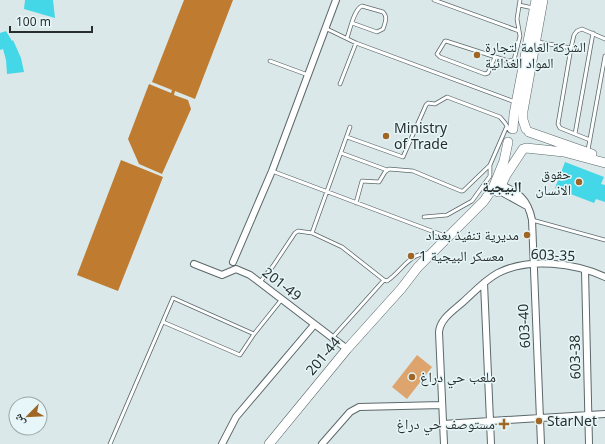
<svg xmlns="http://www.w3.org/2000/svg" width="605" height="444" viewBox="0 0 605 444" font-family="'Noto Sans','Noto Naskh Arabic',sans-serif">
<style>
.pitch{fill:#dda56d}
.water{fill:#bf7c30}
.building{fill:#44d7e8}
.lines{fill:none;stroke-linecap:round;stroke-linejoin:round}
.lane-casing{stroke:#5c686a;stroke-width:4.5}
.street-casing{stroke:#5c686a;stroke-width:8}
.secondary-casing{stroke:#5c686a;stroke-width:10}
.lane{stroke:#fff;stroke-width:3}
.street{stroke:#fff;stroke-width:6}
.secondary{stroke:#fff;stroke-width:9}
.poi-dot{fill:#a06625;stroke:#e7f6f8;stroke-width:1.5}
.labels{text-anchor:middle;stroke-width:3;stroke-linejoin:round;paint-order:stroke}
.poi-label{font-size:14px;fill:#282e2e;stroke:#e7f6f8;text-anchor:start}
.street-label{font-size:14px;fill:#282e2e;stroke:#e7f6f8}
.neighbourhood-label{font-size:15px;font-weight:bold;fill:#282e2e;stroke:#e7f6f8}
</style>
<rect width="100%" height="100%" fill="#dae8ea"/>
<path class="pitch" d="M417 355 432 367 407 399 392 387Z"/>
<path class="water" d="M184 0H233L195 99 175 91 174 95 188 100 191 109 162 174 139 164 128 139 149 84 171 93 172 90 152 82Z
M121 160 163 177 118 291 77 275Z"/>
<path class="building" d="M25 0H53L55 18 24 9Z
M6 31 12 41 13 40 21 58 24 72 7 74 6 60 3 49 0 50V33Z
M565 162 604 177 601 184 605 185V202L596 199 594 203 555 188Z"/>
<g class="lines">
<defs>
<path id="lane" d="M434 0 519 31
M519 5 533 8
M325 28 356 43 515 102
M347 38C350 30 354 9 362 6L383 12C388 17 385 23 383 29L377 32 352 23
M538 42 571 48
M495 57 488 73 485 74 440 57 437 54 445 41H446L508 61 514 60 520 36 517 19 520 0
M270 61 308 75
M340 84 356 43
M575 134 593 33
M347 137 403 157 426 105 428 103 435 104 447 97 500 117 505 123 510 131
M590 140 560 128 558 124 571 48 574 35 577 31 582 29 605 39
M588 150 605 56
M341 153 387 170
M272 171 445 236
M356 203 362 181 379 182 385 172 389 169 413 171 461 191H463L490 165 507 126
M424 217 447 215 472 201 490 176V166
M532 220 605 240
M312 233 350 127
M260 282 273 266 295 233 298 231 312 233 342 247 384 280 387 281C402 271 408 254 428 253
M163 322 240 355 254 334 282 299
M332 338 384 280
M110 444 173 298 254 334"/>
<path id="street" d="M499 184C518 192 528 199 532 220L541 444
M496 189 525 205
M233 262 272 171 336 0
M194 264 222 275 236 269 250 275 347 349
M585 270 589 444
M484 283 491 444
M443 424 605 414
M222 444 236 417 314 325
M322 444 350 412 359 407 442 405
M444 444 439 332C440 319 453 311 463 302 474 292 485 280 498 273 529 257 575 263 605 277"/>
<path id="secondary" d="M513 129 514 114 536 0
M526 129 523 120V111L543 0
M529 132 592 154
M526 148 564 152 605 163
M498 192 506 175 523 149
M269 444 347 349 401 289 418 267 484 201 493 188 504 161 508 142"/>
</defs>
<use href="#lane" class="lane-casing"/>
<use href="#street" class="street-casing"/>
<use href="#secondary" class="secondary-casing"/>
<use href="#lane" class="lane"/>
<use href="#street" class="street"/>
<use href="#secondary" class="secondary"/>
</g>
<g class="poi-dot">
<circle cx="477" cy="55" r="4"/>
<circle cx="386" cy="136" r="4"/>
<circle cx="579" cy="182" r="4"/>
<circle cx="527" cy="235" r="4"/>
<circle cx="411" cy="256" r="4"/>
<circle cx="412" cy="377" r="4"/>
<circle cx="539" cy="421" r="4"/>
<path d="M502 418h4v4h4v4h-4v4h-4v-4h-4v-4h4z"/>
</g>
<g class="labels">
<g class="poi-label">
<text x="485" y="52">الشركة العامة لتجارة<tspan x="485" dy="16">المواد الغذائية</tspan></text>
<text x="394" y="133">Ministry<tspan x="394" dy="16">of Trade</tspan></text>
<text x="571" y="179" text-anchor="end">حقوق<tspan x="571" dy="16">الانسان</tspan></text>
<text x="519" y="240" text-anchor="end">مديرية تنفيذ بغداد</text>
<text x="419" y="261">معسكر البيجية 1</text>
<text x="420" y="382">ملعب حي دراغ</text>
<text x="547" y="426">StarNet</text>
<text x="495" y="429" text-anchor="end">مستوصف حي دراغ</text>
</g>
<g class="street-label">
<text transform="translate(553 255) rotate(3)" y="5">603-35</text>
<text transform="translate(282 284) rotate(38)" y="5">201-49</text>
<text transform="translate(524 326) rotate(-93)" y="5">603-40</text>
<text transform="translate(323 356) rotate(-50)" y="5">201-44</text>
<text transform="translate(575 357) rotate(-91)" y="5">603-38</text>
</g>
<g class="neighbourhood-label">
<text x="502" y="192">البيجية</text>
</g>
</g>
<g transform="translate(28 416) rotate(246)"><circle r="19" fill="#e7f6f8" stroke="#9ba6a7"/>
<path d="M0-3L7 15L0 10L-7 15Z" fill="#a06625"/>
<text y="-6" font-size="11" font-weight="bold" text-anchor="middle" fill="#282e2e">ش</text>
</g>
<path d="M10 26v6h82v-6" fill="none" stroke="#282e2e" stroke-width="2"/>
<text x="16" y="26" font-size="12" fill="#282e2e" stroke="#e7f6f8" stroke-width="3" paint-order="stroke">100 m</text>
</svg>
